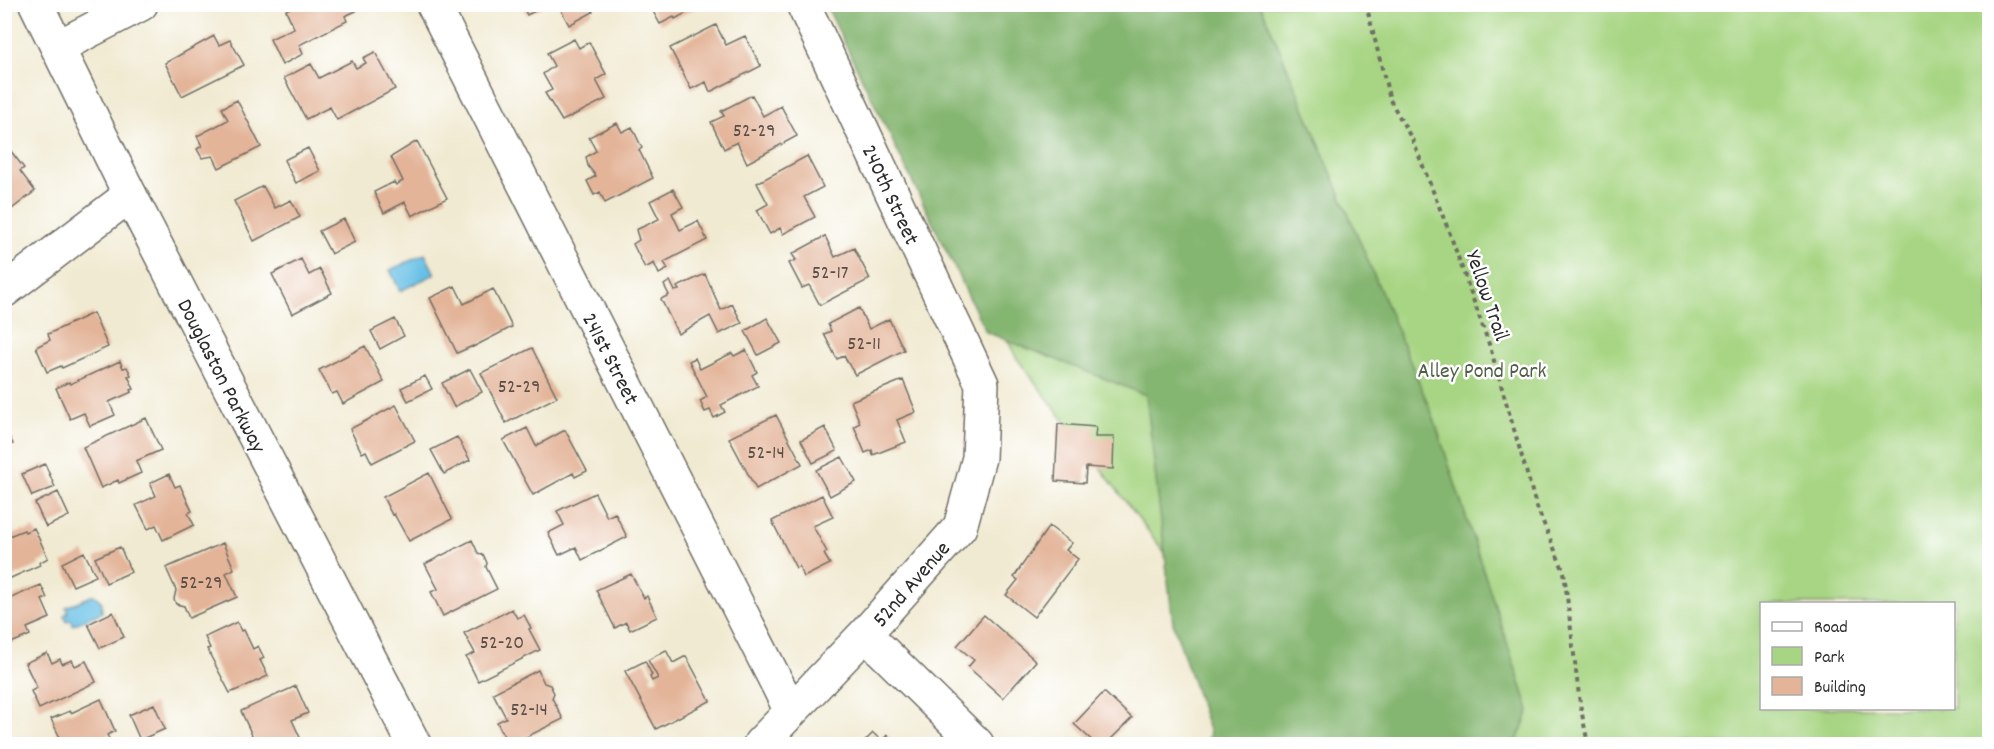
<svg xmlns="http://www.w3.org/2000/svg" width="1994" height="749" viewBox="0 0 1994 749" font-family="Dekko,sans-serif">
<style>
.green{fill:#a7d583;stroke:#698057;stroke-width:1.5;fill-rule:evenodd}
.forest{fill:#85b671;stroke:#58704e;stroke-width:1.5}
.water{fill:#68c0e6;stroke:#4a7688;stroke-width:1.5}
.building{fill:#e3b498}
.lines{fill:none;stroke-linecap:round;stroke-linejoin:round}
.minor-casing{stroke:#706e65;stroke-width:36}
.major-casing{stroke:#706e65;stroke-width:36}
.path{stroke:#706e65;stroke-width:4;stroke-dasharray:4.5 4.5;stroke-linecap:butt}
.minor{stroke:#fff;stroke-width:33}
.major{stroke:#fff;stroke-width:33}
.labels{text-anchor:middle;stroke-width:5;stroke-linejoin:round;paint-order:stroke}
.number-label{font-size:20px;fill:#594d46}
.street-label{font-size:22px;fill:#2b2b2b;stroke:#fff}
.park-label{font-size:22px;fill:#505e45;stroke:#fff}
</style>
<rect width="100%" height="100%" fill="#fff"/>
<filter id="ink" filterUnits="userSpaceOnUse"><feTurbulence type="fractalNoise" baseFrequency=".0167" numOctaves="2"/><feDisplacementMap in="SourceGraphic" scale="12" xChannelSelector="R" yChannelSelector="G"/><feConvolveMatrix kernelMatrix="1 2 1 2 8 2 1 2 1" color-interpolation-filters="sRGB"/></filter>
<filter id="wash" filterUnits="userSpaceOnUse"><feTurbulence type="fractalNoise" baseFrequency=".008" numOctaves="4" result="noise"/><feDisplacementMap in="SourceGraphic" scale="24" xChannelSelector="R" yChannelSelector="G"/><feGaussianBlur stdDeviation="1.35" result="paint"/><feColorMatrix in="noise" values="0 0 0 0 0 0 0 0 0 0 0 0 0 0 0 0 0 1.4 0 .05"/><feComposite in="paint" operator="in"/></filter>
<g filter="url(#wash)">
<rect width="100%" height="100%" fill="#f1ead2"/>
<path class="green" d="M842 5H1989V744H1310L1016 357ZM1762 604H1954V708H1762Z"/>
<path class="forest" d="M826 5H1261L1433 416 1529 710 1516 744H1206L1210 733 1173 623 1146 395 986 332Z"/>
<path class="water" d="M425 254 435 274 400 291 390 270Z
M94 595C105 605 101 598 102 612L73 625 71 619 67 621 64 615 68 613 66 607Z"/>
<g id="blocks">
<path class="building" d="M297 4H353L356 11 345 16 347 21 299 45 303 54 282 65 270 39 294 28 286 10Z
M558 4H589L593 12 569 25Z
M649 4H703L675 19 674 17 660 24Z
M522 5H547L527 15Z
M716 25 726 45 745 36 761 66 710 92 706 82 691 89 670 48Z
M214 36 219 45 230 40 244 65 182 96 165 63Z
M574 39 579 48 589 42 606 74 596 80 606 99 562 121 545 93 552 90 543 74 554 66 547 53Z
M375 52 395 89 337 120 330 107 306 119 284 78 311 64 319 78 352 61 356 68 366 63 363 58Z
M752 95 763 116 781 106 797 136 747 163 737 142 724 149 711 122 724 116 721 111Z
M237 100 261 147 219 168 213 156 202 158 197 149 202 146 197 136 228 120 222 108Z
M617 123 622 132 632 127 642 148 639 150 653 178 605 203 600 192 594 195 587 181 596 176 588 166 586 157 596 151 589 137Z
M417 141 447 198 412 216 405 202 384 213 374 192 394 182 396 185 403 181 391 157Z
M308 148 320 171 296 183 284 160Z
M10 150 24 168 20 171 35 191 4 215V155Z
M807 156 823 187 804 197 815 217 783 234 780 228 770 234 757 210 768 204 757 183Z
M263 186 275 208 291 200 300 217 254 241 234 201Z
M673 189 683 207 672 213 680 230 698 221 707 240 664 262 668 269 659 274 654 263 645 268 633 244 639 240 636 230 659 219 650 201Z
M344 219 355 242 331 254 319 231Z
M825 236 835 257 854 248 870 279 820 305 809 285 802 288 789 263 796 260 792 254Z
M301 259 309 275 320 269 332 293 292 314 272 274Z
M705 274 721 310 732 304 742 323 719 334 710 316 678 334 661 299 669 295 664 285 670 281 675 291 679 290 677 287Z
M455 286 464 304 493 289 512 327 473 347V346L457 353 430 298Z
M859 308 869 329 889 319 904 350 855 375 844 356 837 359 824 334 831 331 828 324Z
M93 313 108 347 62 368 61 366 47 372 36 347 50 340 48 334Z
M767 318 781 343 758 355 745 331Z
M395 319 404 336 380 349 371 331Z
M365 346 384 382 343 404 337 392 332 394 319 370Z
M532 348 557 397 506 423 481 373Z
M746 350 757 372 752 375 758 386 721 405 725 412 714 418 710 410 705 412 700 401 707 397 689 361 695 358 700 369 732 353 734 356Z
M120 361 123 368 127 367 131 375 128 376 134 389 131 390 132 392 109 402 115 415 90 426 84 413 70 419 56 388 69 382 70 384Z
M470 369 482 392 454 407 442 383Z
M425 376 432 389 408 401 401 388Z
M903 380 916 412 897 420 906 442 873 455 872 450 865 453 854 426 860 423 851 401Z
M396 405 415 441 372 463 366 451 362 453 350 429Z
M776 415 802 464 756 489 729 438Z
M146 418 161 450 136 461 141 473 119 483 118 480 101 488 83 447Z
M1058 424 1096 427 1095 437H1114L1113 469 1086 467 1085 483 1055 481Z
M4 426 13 444 4 448Z
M825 427 837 451 813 463 801 440Z
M527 428 536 446 565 430 587 471 575 477 573 473 533 495 503 440Z
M457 437 470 460 444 474 431 450Z
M842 457 856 482 830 496 816 470Z
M45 464 55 487 32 496 22 474Z
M429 473 452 519 409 541 394 514 392 515 383 497Z
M169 474 175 487 180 485 192 511 188 513 194 525 163 540 156 525 148 529 136 505 156 496 150 483Z
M58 492 69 516 46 527 35 503Z
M595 493 607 517 615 513 627 537 582 560 576 547 559 555 548 533 564 525 557 511Z
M822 495 833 517 813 526 827 552 824 554 830 564 804 577 799 566 796 568 772 521Z
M1049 526 1072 543 1066 550 1078 559 1034 617 1006 595 1018 580 1014 577Z
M34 528 48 558 39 563 40 565 4 581V538L24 530 25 532Z
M472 540 478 553 484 556 487 563 486 567 497 589 443 616 431 592 438 589 425 564Z
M223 543 234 569 226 573 237 597 189 618 184 606 176 604 174 599 176 590 166 568Z
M120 547 131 572 106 583 95 558Z
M84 552 96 576 73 586 62 563Z
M631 574 644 598 647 596 657 617 630 630 626 622 615 628 596 590Z
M41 585 47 598 42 600 50 618 27 628 30 635 11 643 6 633 4 634V601Z
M512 609 517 618 524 615 531 628 529 629 540 650 478 681 466 657 475 653 464 633Z
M113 612 124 637 100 648 88 624Z
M984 615 1036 661 1003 698 968 667 974 660 957 646Z
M237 622 241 631 244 630 253 649 258 646 264 658 260 660 268 676 230 693 207 649 210 648 205 637Z
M666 650 673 663 686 656 710 701 656 729 625 671 645 661 652 675 650 677 652 681 658 678 648 660Z
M47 653 52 663 60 659 62 664 72 660 75 666 86 661 96 682 39 709 31 691 37 688 25 663Z
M538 670 544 683 550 685 554 693 552 698 563 719 512 744H508L497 722 506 718 493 693Z
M296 686 308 713 292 720 303 744H256L241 711Z
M1104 692 1132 718 1106 744H1096L1074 724Z
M101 699 115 731 107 735 111 742 104 744H63L51 719 70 711 71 713Z
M154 704 165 729 140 740 129 715Z
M873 733 882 741 887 735 897 744H862Z"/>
</g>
</g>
<g filter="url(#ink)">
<use href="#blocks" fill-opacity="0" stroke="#706e65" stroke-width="1.5"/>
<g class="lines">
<defs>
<path id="minor" d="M433 4 791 711
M58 47 141 4
M4 291 130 195
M865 634 977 744
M760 744 865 634 960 527 979 458 982 384 803 4"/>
<path id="major" d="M36 4 130 195 414 744"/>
</defs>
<use href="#minor" class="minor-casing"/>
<use href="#major" class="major-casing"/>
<path class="path" d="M1366 4 1390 100 1413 141 1450 234 1490 347 1536 505 1564 572 1580 704 1588 744"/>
<use href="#minor" class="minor"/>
<use href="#major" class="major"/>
</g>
</g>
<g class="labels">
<g class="number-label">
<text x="754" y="136">52-29</text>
<text x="830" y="278">52-17</text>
<text x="864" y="349">52-11</text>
<text x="519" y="392">52-29</text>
<text x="766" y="458">52-14</text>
<text x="201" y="588">52-29</text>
<text x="502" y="648">52-20</text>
<text x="529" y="715">52-14</text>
</g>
<g class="street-label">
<text transform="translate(892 194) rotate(65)" y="8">240th Street</text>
<text transform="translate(1489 295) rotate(71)" y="8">Yellow Trail</text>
<text transform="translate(612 358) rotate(63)" y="8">241st Street</text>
<text transform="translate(223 375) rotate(63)" y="8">Douglaston Parkway</text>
<text transform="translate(910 583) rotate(-49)" y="8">52nd Avenue</text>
</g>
<g class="park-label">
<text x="1482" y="377">Alley Pond Park</text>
</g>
</g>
<rect width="1994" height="749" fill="none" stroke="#fff" stroke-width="24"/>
<rect x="1760" y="602" width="195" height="108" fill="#ffffff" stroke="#aaaaaa" stroke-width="1.5"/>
<rect x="1772" y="622" width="30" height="9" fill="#ffffff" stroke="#aaaaaa" stroke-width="1.5"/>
<text x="1814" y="632" font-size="18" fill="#2b2b2b">Road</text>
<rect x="1772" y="647" width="30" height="18" fill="#a7d583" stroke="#aaaaaa" stroke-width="1.5"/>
<text x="1814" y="662" font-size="18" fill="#2b2b2b">Park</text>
<rect x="1772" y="677" width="30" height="18" fill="#e3b498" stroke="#aaaaaa" stroke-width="1.5"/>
<text x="1814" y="692" font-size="18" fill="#2b2b2b">Building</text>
</svg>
